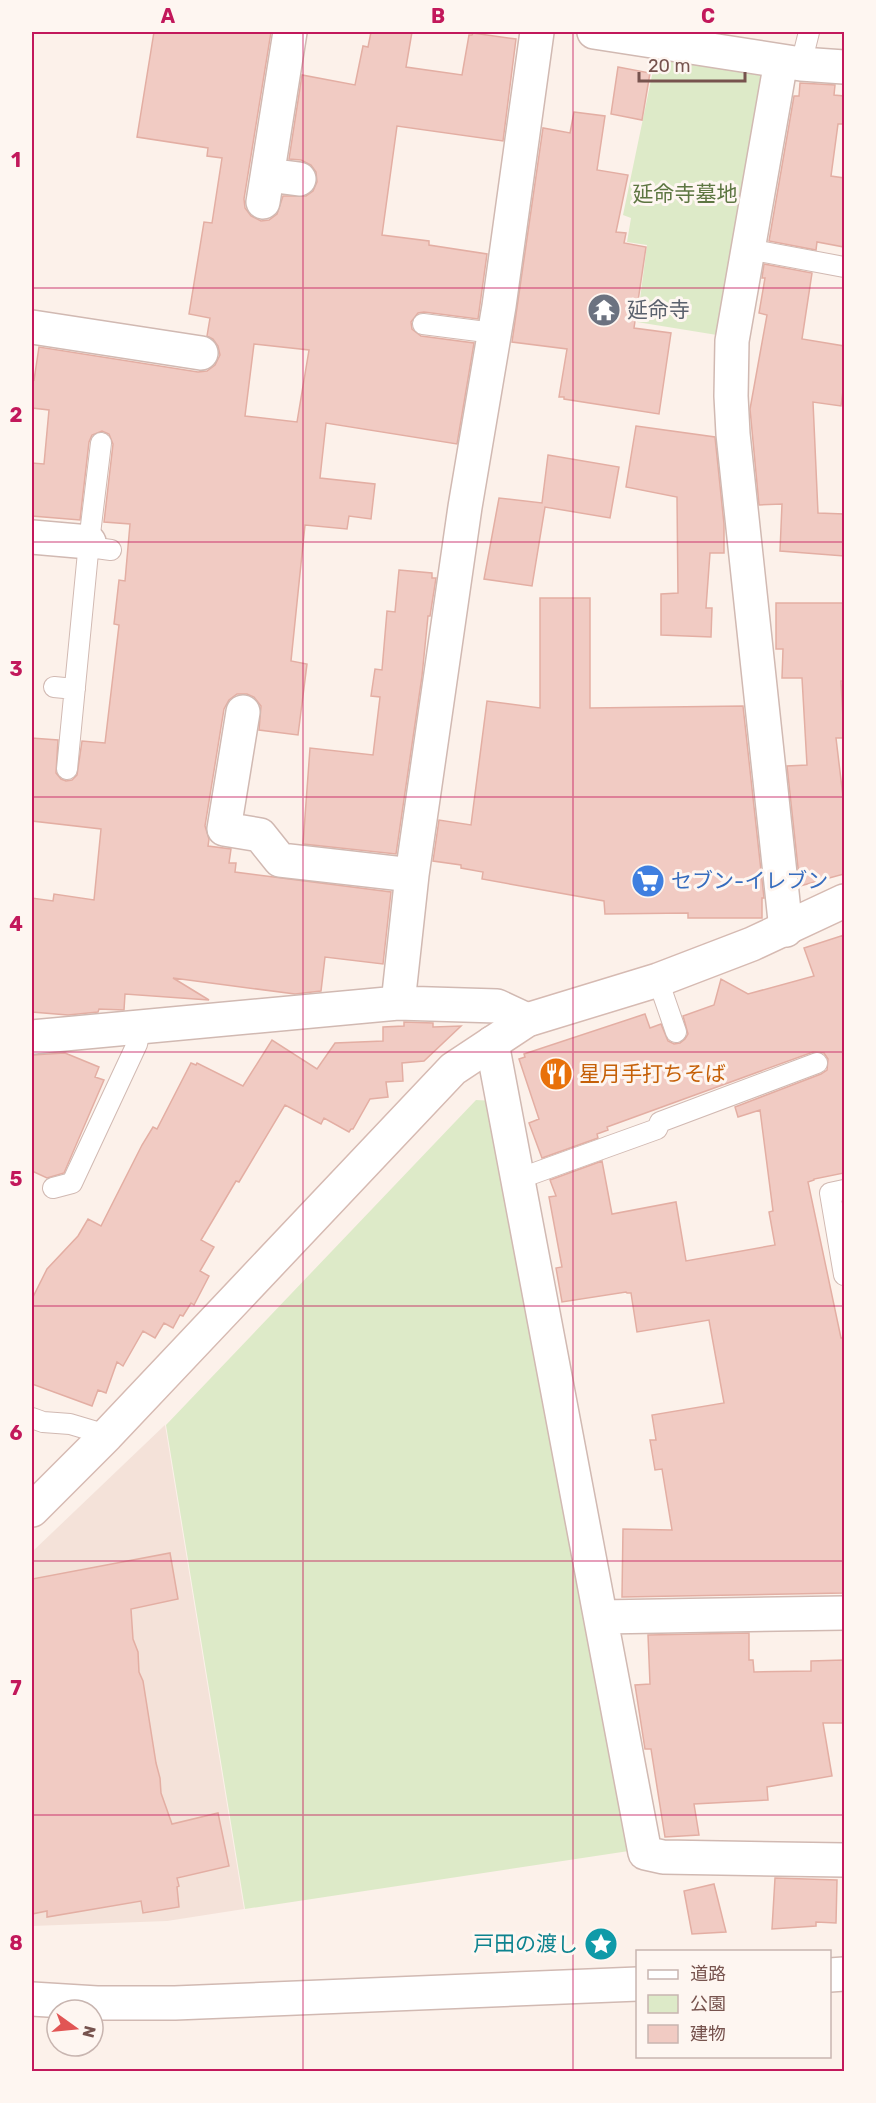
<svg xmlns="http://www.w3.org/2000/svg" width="876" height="2103" viewBox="0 0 876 2103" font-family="Rubik,'Noto Sans JP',sans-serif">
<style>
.residential{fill:#f4e2d9}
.green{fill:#ddeac8}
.building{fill:#f1cbc3;stroke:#e3aea3;stroke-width:1.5;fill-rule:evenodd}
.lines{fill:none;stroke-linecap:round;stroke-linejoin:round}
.lane-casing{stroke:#d1b9b2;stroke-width:22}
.street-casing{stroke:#d1b9b2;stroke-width:36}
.secondary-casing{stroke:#d6bab2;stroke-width:36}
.lane{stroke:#fff;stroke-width:20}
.street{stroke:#fff;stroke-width:33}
.secondary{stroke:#fff;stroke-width:33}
.grid{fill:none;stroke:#c2185b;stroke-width:1.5;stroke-opacity:0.55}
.labels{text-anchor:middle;stroke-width:6;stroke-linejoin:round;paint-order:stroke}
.park-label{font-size:21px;fill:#5d7642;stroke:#fef6f1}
.worship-label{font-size:21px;fill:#5b616d;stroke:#fef6f1;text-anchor:start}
.shop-label{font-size:21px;fill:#366cbe;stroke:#fef6f1;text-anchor:start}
.food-label{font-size:21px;fill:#c56008;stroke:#fef6f1;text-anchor:start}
.culture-label{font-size:21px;fill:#0d838f;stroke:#fef6f1;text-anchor:end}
.neatline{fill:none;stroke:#c2185b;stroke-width:2}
.grid-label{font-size:20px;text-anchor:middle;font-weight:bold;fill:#c2185b}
</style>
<rect width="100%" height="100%" fill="#fcf1ea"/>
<path class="residential" d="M165 1425 244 1909 167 1921 32 1926V1552Z"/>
<path class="green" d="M656 56 760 72 762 75 717 335 637 322 647 245 627 242 631 218 623 215Z
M476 1100 495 1101 642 1849 245 1909 166 1425Z"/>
<path class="building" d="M154 32H271L244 199 245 208 251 216 261 221 269 220 277 214 283 196H306L313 191 317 182 316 172 311 165 301 160 289 159 302 75 355 85 363 46 368 47 371 32H412L406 67 462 75 469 35H472L473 33 516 39 503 141 397 126 382 235 429 241V245L487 254 478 319 424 312 418 313 411 322 412 329 421 336 474 343 457 444 326 423 320 478 375 484 371 519 349 516 347 529 305 525 291 661 307 664 298 735 259 730 261 706 254 697 247 694H237L229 700 224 709 205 826 209 839 208 846 231 849 229 863H236L235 872 391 892 383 964 325 957 321 991 295 994 173 978 209 1000 125 994 124 1010 99 1009 98 1012 68 1015 32 1012V898L53 901 54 894 94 900 101 829 32 821V738L58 740 56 773 61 779 66 781 72 780 77 775 82 741 105 743 119 625 114 624 119 580 125 581 130 524 104 522 113 444 109 434 102 431 92 435 89 442 80 520 32 516V463L44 464 49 410 32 408V379L34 380 39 347 198 372 207 371 215 365 220 355 218 346 213 339 207 336 210 318 189 314 204 222 212 223 222 158 207 156 208 148 137 137ZM254 344 309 350 297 422 245 416Z
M618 67 650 73 642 120 611 114Z
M800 83 835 85 834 95 844 96V124H838L831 176 844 178V247L817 242 816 250 769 241 794 96H799Z
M574 112 605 116 597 170 628 175 616 232 626 233 624 243 646 247 634 328 671 333 659 414 564 399V397H559L567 349 512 342 543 128 570 133Z
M764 264 812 273 802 339 844 346V383L841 406 813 402 818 513 844 514V556L780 551 782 504 759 505 750 409 767 315 759 313 765 278H762Z
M636 426 715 437 724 524V553H710L706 608H712L711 637 661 635V594L678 593 677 497 626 487Z
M548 455 619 467 610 518 545 507 532 586 484 579 499 498 542 503Z
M399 570 432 573V578H436L430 616H428L422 676 396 854 303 844 310 748 373 755 380 697 371 696 375 669 382 670 387 611 395 612Z
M540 598H590V708L743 706 764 898H762V918H688V913L605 914 604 901 482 879 483 872 461 868V865L433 861 439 820 471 825 487 701 540 708Z
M776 603H844V681H841L844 738H836L844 805V874L800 886 787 766 807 765 802 678H782L783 649H776Z
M844 935V1173L814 1179V1180L808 1182 841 1338H844V1593L622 1597 623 1529 672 1530 662 1469 655 1470 650 1440H656L652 1415 724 1403 709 1320 637 1332 631 1293H627L626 1292 562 1302 556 1268 562 1267 549 1197 556 1196 550 1180 602 1161 612 1214 676 1202 686 1261 775 1245 769 1212 773 1211 760 1110 738 1117 735 1107 821 1074 827 1070 828 1059 824 1053 813 1052 607 1127 608 1130 597 1134 598 1138 542 1158 529 1123 539 1119 519 1059 525 1057 524 1054 645 1014 650 1028 661 1024 668 1041 674 1044 680 1043 685 1039 688 1034 683 1016 714 1005 721 979 748 994 814 976 804 948Z
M404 1022 433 1023V1027L461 1026 424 1061 402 1063 403 1081 386 1082 388 1097 370 1099 353 1129H351L349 1132 324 1118 321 1124 285 1105 239 1182 236 1181 201 1240 214 1247 200 1271 209 1276 194 1305 191 1303 183 1316 180 1315 173 1328 164 1323 155 1338 143 1331 123 1366 117 1362 106 1393 98 1390 92 1406 32 1384V1299L47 1269 78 1236 88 1219 101 1226 142 1145 153 1127 157 1129 191 1063 196 1065 197 1063 243 1086 272 1040 317 1069 335 1043 383 1041V1027L404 1026Z
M65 1053 99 1067 95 1077 104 1080 64 1173 47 1178 32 1171V1055Z
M170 1553 178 1599 131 1609 133 1639 138 1652 139 1672 143 1681 156 1763 160 1778 161 1793 172 1824 218 1813 229 1866 177 1878 179 1886 177 1887 179 1907 143 1913 141 1901 47 1917V1911L32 1914V1579Z
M749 1633V1660H753L754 1672 811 1671V1661L844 1660V1723H823L832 1776 767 1787 768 1800 694 1804 699 1835 665 1837 651 1749H645L635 1685 650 1684 648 1635Z
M775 1878 837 1880 836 1923 816 1922V1926L772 1929Z
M714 1884 726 1932 692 1934 684 1891Z"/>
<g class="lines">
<defs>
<path id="lane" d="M801 64 809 32
M748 249 844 267
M423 324 494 333
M89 547 111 550
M54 687 75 689
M67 769 89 542 101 443
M658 980 676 1032
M518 1179 657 1129 660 1122 817 1063
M53 1188 72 1183 137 1044 141 1026
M844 1190 830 1193 844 1275
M32 1418 43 1422 70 1424 107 1435"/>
<path id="street" d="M594 32 801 64 844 67
M781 61 732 341 731 396 733 434 786 930
M268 175 299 179
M263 202 290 32
M32 327 201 353
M32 537 89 542
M243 712 224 829 260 835 280 860 412 875
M398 1003 412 875 465 507 499 306 537 32
M32 1037 398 1003 497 1006 527 1020
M492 1043 645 1853 663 1857 844 1860
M601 1617 844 1613
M830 1975 844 1974
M32 1999 97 2003H175L638 1984"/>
<path id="secondary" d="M32 1510 107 1435 453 1069 527 1020 658 980 752 944 844 901"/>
</defs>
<use href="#lane" class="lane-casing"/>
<use href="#street" class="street-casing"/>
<use href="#secondary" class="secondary-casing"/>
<use href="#lane" class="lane"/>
<use href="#street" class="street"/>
<use href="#secondary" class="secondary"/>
</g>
<path class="grid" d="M303 32V2072M573 32V2072M32 288H844M32 542H844M32 797H844M32 1052H844M32 1306H844M32 1561H844M32 1815H844"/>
<defs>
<symbol id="temple-disc" viewBox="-11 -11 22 22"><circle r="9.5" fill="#6b7280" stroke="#fef6f1"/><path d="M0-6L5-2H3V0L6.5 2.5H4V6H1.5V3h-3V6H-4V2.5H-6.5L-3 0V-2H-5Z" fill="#fff"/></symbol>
<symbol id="supermarket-disc" viewBox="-11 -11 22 22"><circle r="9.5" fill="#3f7fe0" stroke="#fef6f1"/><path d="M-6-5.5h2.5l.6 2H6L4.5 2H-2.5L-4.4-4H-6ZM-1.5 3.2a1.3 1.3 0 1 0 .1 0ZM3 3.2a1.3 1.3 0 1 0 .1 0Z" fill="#fff"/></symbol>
<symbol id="restaurant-disc" viewBox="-11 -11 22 22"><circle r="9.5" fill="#e8710a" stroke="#fef6f1"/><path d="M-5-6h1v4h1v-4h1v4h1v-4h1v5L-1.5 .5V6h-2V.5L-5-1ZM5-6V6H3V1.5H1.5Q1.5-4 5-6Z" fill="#fff"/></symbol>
<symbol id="sight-disc" viewBox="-11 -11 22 22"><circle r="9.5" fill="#0f9aa8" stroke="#fef6f1"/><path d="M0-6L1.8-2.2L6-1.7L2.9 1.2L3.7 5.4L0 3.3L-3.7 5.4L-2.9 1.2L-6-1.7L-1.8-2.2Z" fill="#fff"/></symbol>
</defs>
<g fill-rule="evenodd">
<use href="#temple-disc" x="585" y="291" width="38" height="38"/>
<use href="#supermarket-disc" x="629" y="862" width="38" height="38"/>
<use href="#restaurant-disc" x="537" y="1055" width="38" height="38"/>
<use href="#sight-disc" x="582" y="1925" width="38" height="38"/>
</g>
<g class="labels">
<g class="park-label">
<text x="685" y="201">延命寺墓地</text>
</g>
<g class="worship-label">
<text x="627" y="317">延命寺</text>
</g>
<g class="shop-label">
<text x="671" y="888">セブン-イレブン</text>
</g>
<g class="food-label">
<text x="579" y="1081">星月手打ちそば</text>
</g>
<g class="culture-label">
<text x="578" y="1951">戸田の渡し</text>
</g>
</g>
<rect width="876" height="2103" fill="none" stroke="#fef6f1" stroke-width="66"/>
<rect x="636" y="1950" width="195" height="108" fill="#fef6f1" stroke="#c8b5b0" stroke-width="1.5"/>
<rect x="648" y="1970" width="30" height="9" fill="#ffffff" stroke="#c8b5b0" stroke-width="1.5"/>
<text x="690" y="1980" font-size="18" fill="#77534e">道路</text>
<rect x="648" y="1995" width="30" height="18" fill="#ddeac8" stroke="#c8b5b0" stroke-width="1.5"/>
<text x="690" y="2010" font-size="18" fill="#77534e">公園</text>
<rect x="648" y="2025" width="30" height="18" fill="#f1cbc3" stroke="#c8b5b0" stroke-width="1.5"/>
<text x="690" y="2040" font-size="18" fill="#77534e">建物</text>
<g transform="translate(75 2028) rotate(105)"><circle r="28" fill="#fef6f1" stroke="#c8b5b0" stroke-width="1.5"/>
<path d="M0-4.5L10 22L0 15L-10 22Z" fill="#e15554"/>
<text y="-9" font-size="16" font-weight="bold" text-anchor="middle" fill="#77534e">N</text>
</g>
<path d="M639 72v9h106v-9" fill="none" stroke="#77534e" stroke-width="3"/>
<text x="648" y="72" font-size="18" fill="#77534e" stroke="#fef6f1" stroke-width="4.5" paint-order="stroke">20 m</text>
<rect x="33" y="33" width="810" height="2037" class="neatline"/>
<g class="grid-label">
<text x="168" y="23">A</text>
<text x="438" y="23">B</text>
<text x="708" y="23">C</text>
<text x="16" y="167">1</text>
<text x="16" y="422">2</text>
<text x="16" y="676">3</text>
<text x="16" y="931">4</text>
<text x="16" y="1186">5</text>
<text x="16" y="1440">6</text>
<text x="16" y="1695">7</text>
<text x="16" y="1950">8</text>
</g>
</svg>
